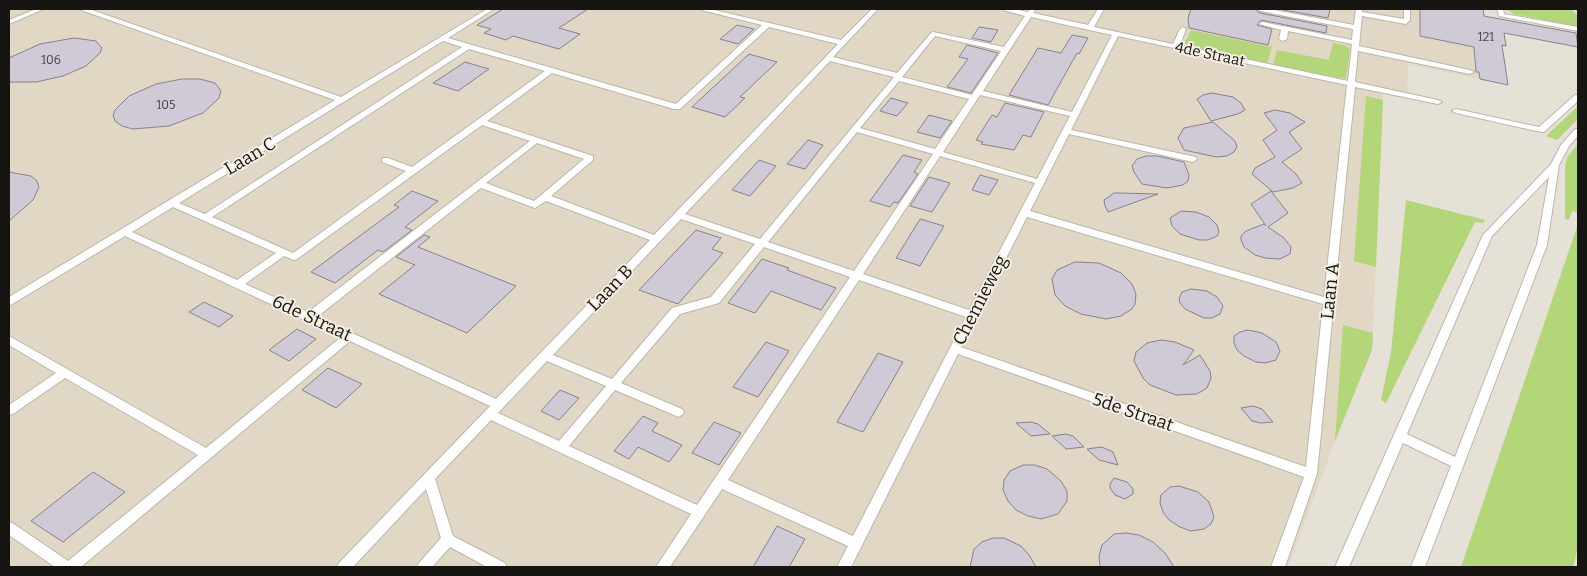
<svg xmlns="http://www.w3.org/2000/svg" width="1587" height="576" viewBox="0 0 1587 576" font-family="Bitter,serif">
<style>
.built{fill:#e0d7c5}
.green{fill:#b2d678}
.building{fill:#cfcad5;stroke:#87828c}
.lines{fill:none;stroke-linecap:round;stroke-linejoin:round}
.service-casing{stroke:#bbb6ab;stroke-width:2}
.service{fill:#fff;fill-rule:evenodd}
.labels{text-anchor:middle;stroke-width:4;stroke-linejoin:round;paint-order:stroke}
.far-number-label{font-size:12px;fill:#454242}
.far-street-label{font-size:15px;fill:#171511;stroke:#f4eee3}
.street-label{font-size:18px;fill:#171511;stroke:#f4eee3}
</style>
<rect width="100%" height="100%" fill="#e6e1d6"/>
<path class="built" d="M9 9H1483L1493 82 1408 64 1407 99 1383 94 1372 350 1345 414 1288 567H9Z"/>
<path class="green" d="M1506 9H1571L1578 16V27L1514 14Z
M1191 30 1272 47 1267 64 1184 45Z
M1333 43 1344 45 1350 49 1346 78 1337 79 1273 65 1277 50 1329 60Z
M1366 96 1383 100 1376 267 1354 261Z
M1578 106V119L1557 140 1546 136Z
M1578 144V213L1572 211 1569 220 1565 219V169L1567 157Z
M1406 200 1485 220 1483 223 1475 222 1386 403 1381 400 1391 352Z
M1578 224V547L1573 567H1461Z
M1343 325 1373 333 1372 350 1335 441Z"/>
<path class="building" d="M503 9H588L559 28 580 34 559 49 513 36 506 40 484 33 491 29 477 25Z
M1191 9H1255L1260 13 1327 26 1326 33 1261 20 1257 25 1272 29 1268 45 1189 28 1188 18Z
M1278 9H1330L1328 18Z
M1420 9H1483L1484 16 1576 33 1578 47 1504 33 1506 46 1502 45 1508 85 1480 79 1479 72H1476L1474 47 1420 36Z
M737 25 754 29 738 44 720 39Z
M979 27 998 30 991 42 972 38Z
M1072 35 1088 38 1079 54 1077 53 1048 105 1009 95 1038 48 1061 53Z
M74 38 96 41 102 48 100 53 86 66 63 76 36 82H9V58L40 44Z
M967 45 998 53 971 93 947 87 968 59 959 57Z
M749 54 777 62 740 97 745 98 725 117 692 107Z
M465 62 489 69 458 91 433 83Z
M182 79H200L215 83 221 91 219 98 203 113 169 126 133 129 122 126 115 121 113 115 115 110 129 96 156 84Z
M1212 93 1233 97 1241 103 1245 110 1238 114 1211 121 1197 99 1203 95Z
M891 98 908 103 897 116 880 111Z
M1005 103 1044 112 1031 137 1023 135 1014 150 981 144 983 142 976 140 992 115 997 117Z
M1275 110 1290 113 1305 122 1289 132 1302 149 1282 162 1296 174 1302 183 1293 188 1273 192 1252 174 1255 168 1275 157 1263 140 1277 130 1264 113Z
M929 115 952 121 940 138 917 132Z
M1213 122 1235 141 1237 147 1234 152 1227 156 1216 157 1184 150 1178 138 1184 128Z
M808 140 823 145 805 169 787 164Z
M903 155 922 160 914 172 918 174 898 203 894 202 890 207 870 201Z
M1146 156H1157L1184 162 1189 175 1188 181 1183 185 1167 188 1142 184 1134 172 1132 166 1137 159Z
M759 160 776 166 750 196 732 190Z
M9 172 31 176 37 181 39 187 33 200 9 221Z
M980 175 998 180 989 195 972 190Z
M929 177 950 183 932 212 910 206Z
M412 191 438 201 405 227 412 230 383 252 378 250 335 283 311 272 399 207 394 205Z
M1271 191 1288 213 1268 227 1284 238 1291 247 1290 254 1280 259 1265 258 1255 255 1244 247 1241 240V236L1246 231 1264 224 1266 226 1251 204Z
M1114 193H1120L1158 194 1108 212 1105 206 1104 200Z
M1181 211 1196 212 1209 217 1217 225 1219 232 1217 236 1208 240H1199L1180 234 1172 226 1170 218Z
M920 219 944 226 920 266 896 258Z
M696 230 721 238 712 249 723 253 678 304 639 290Z
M424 235 430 237 418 247 516 286 467 333 379 294 415 265 396 257Z
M762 259 789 268 787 270 836 288 821 310 771 291 755 313 728 303Z
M1075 262 1099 263 1121 273 1132 284 1136 294 1135 304 1132 309 1121 316 1106 319 1081 314 1065 306 1055 295 1052 279 1057 270Z
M1191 289 1207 291 1217 297 1223 306 1220 314 1212 318H1204L1185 309 1180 303 1179 298 1182 292Z
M204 302 233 316 219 327 189 312Z
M297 329 316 339 289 361 269 350Z
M1248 330 1262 333 1276 342 1280 351 1276 360 1265 363 1256 362 1244 356 1237 350 1234 343V336L1240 332Z
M1161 340 1175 342 1194 350 1183 365 1200 355 1210 371 1211 378 1207 388 1197 394 1176 395 1150 385 1143 378 1134 361 1136 352 1147 343Z
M766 342 789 351 758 397 733 387Z
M878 353 903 362 863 432 837 422Z
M328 368 362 384 336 408 302 390Z
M560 390 579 398 559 420 541 411Z
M1253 406 1262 409 1273 422 1261 423 1252 421 1241 408Z
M643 416 658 423 652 431 682 445 669 462 638 447 629 459 614 451Z
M714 422 741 433 719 465 692 453Z
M1031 422 1038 424 1050 434 1031 436 1016 423Z
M1066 434 1073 436 1084 447 1066 449 1052 436Z
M1102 447 1113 452 1118 465 1099 460 1087 449Z
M1023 465H1035L1047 469 1061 481 1067 491V501L1058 514 1041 519 1028 516 1016 510 1008 501 1003 490 1004 480 1010 471Z
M93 472 125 492 63 542 31 521Z
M1114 478 1127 482 1133 489V494L1125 499 1115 495 1110 488V484Z
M1179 486 1198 492 1209 502 1214 517 1211 524 1204 529 1191 531 1180 527 1169 520 1163 512 1160 503 1161 495 1170 487Z
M777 526 805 539 789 567H753Z
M1126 533 1139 535 1153 542 1165 553 1174 567H1100L1099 556 1102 545 1114 534Z
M993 538H1004L1021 546 1029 555 1036 567H970L974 549 982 542Z"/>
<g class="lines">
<defs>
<path id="service" d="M36 9H44L9 24V20Z
M80 9H89L341 97 487 9H494L448 38 676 104 762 25 701 10 700 9H710L841 40 872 9H878L833 57 897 73 931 33 933 32 1004 47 1025 16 1003 10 1002 9H1013L1028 12 1030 9H1036L1033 13 1088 25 1098 9H1104L1094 27 1173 44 1180 29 1183 27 1186 29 1180 45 1348 81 1352 44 1288 31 1287 39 1283 41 1279 39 1281 30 1259 24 1262 22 1352 40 1353 29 1260 11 1257 9H1269L1354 25 1356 9H1362V12L1404 19V9H1410V20L1406 24 1362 16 1359 46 1470 70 1474 72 1470 74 1358 51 1355 82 1438 100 1442 102 1438 104 1355 87 1317 474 1285 567H1271L1304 477 958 354 851 567H837L848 546 722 489 670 567H656L691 514 491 420 435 479 453 536 505 563 507 567H487L450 547 432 567H417L419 563 441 538 426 489 353 567H337L339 563 490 406 350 341 81 567H55L9 535V522L14 524 68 561 198 455 65 378 13 414 9 415V405L56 373 9 345V336L206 448 341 337 125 236 9 306V297L335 100 81 10ZM1031 17 1112 35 1072 112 983 91ZM769 27 838 44 654 235 551 196 593 160V156L487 121 552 73 674 109H680ZM935 36 1001 51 972 95 902 77ZM1118 36 1347 85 1324 297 1030 211 1069 134 1193 162 1197 159 1196 157 1071 130ZM443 41 462 47 205 214 179 203ZM469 49 545 71 412 167 388 158H382V162L406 171 293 253 212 217ZM830 61 894 77 760 239 685 214ZM899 81 969 99 935 149 860 128ZM980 95 1070 116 1037 179 943 152ZM482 125 530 141 308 312 245 284 284 256 294 260 297 259ZM857 132 933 154 854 271 768 242ZM537 143 584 159 534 201 486 183ZM940 156 1035 183 969 310 863 274ZM481 188 535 208 546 201 650 240 496 399 317 317ZM173 207 276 253 237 280 132 232ZM1027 217 1323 304 1306 467 961 347ZM681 219 755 244 711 297 672 308 612 379 553 355ZM764 247 850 277 697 505 569 446 615 390 674 415 678 417 682 415 684 412 682 409 621 383 680 314 719 303ZM859 280 966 317 853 536 728 480ZM547 361 606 386 559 441 498 413Z
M1497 9H1503L1504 14 1578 27V31L1499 16Z
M1575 95H1578V101L1544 132H1541L1456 113 1452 111 1456 109 1539 127Z
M1575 129H1578V136L1569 146 1559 165 1547 245 1425 567H1411L1451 466 1403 443 1349 567H1335L1483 235 1551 164 1561 145ZM1549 177 1537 245 1455 457 1407 434 1492 236Z"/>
</defs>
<use href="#service" class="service-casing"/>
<use href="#service" class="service"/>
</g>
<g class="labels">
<g class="far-number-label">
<text x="1486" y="41">121</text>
<text x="51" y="64">106</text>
<text x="166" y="109">105</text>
</g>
<g class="far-street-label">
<text transform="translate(1210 54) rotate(12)" y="5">4de Straat</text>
</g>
<g class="street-label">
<text transform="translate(250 156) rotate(-31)" y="6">Laan C</text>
<text transform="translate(610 288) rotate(-46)" y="6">Laan B</text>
<text transform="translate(1330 291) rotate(-84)" y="6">Laan A</text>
<text transform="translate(980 300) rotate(-63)" y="6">Chemieweg</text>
<text transform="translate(312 318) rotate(25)" y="6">6de Straat</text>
<text transform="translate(1133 412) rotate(19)" y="6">5de Straat</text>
</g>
</g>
<rect width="1587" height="576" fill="none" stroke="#171511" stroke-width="20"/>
</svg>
